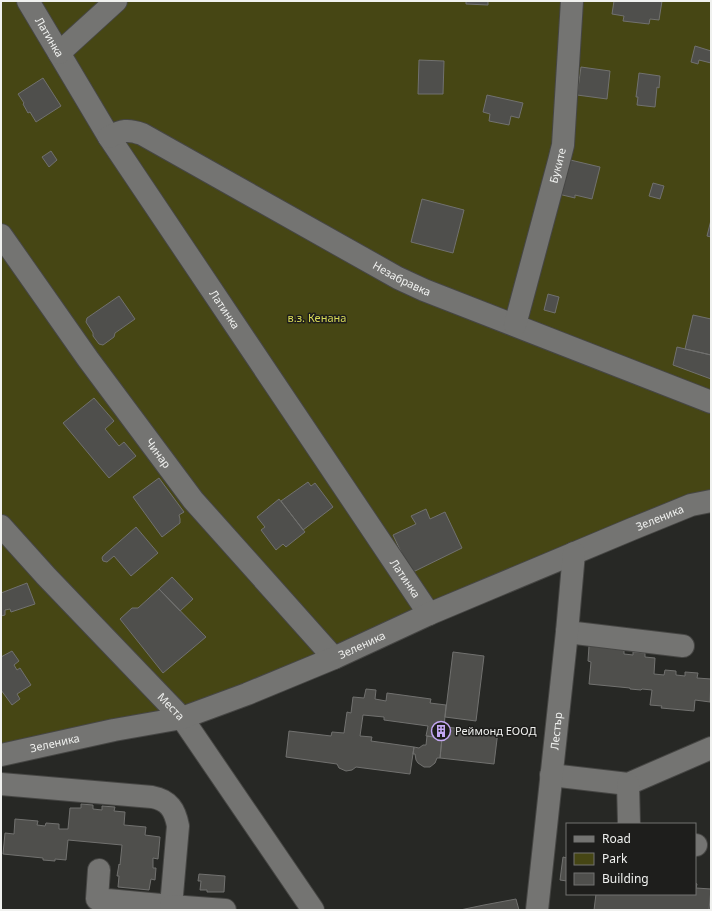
<svg xmlns="http://www.w3.org/2000/svg" width="712" height="911" viewBox="0 0 712 911" font-family="'Noto Sans',sans-serif">
<style>
.green{fill:#464614}
.building{fill:#4f4f4c;stroke:#71716f}
.lines{fill:none;stroke-linecap:round;stroke-linejoin:round}
.minor-casing{stroke:#464644;stroke-width:24}
.minor{stroke:#747472;stroke-width:22}
.labels{text-anchor:middle;stroke-width:3;stroke-linejoin:round;paint-order:stroke}
.street-label{font-size:11px;fill:#f0f1ef;stroke:#1e1e1c}
.park-label{font-size:11px;fill:#d7d957;stroke:#1e1e1c}
.poi-label{font-size:11px;fill:#f0f1ef;stroke:#1e1e1c;text-anchor:start}
</style>
<rect width="100%" height="100%" fill="#272825"/>
<path class="green" d="M1 1H711V501L182 718 1 755Z"/>
<path class="building" d="M466 1H488V5L466 4Z
M614 1H662L659 20 650 19 649 24 623 21 624 16 612 14Z
M695 46 711 51V63L699 60 698 64 691 62Z
M419 60 444 61 443 94H418Z
M581 67 610 71 607 99 577 95Z
M639 73 660 76 659 88 657 87 655 107 637 105 638 97H636Z
M43 78 61 106 36 122 30 112 28 113 23 104 24 103 18 94Z
M487 95 523 103 519 118 511 116 509 125 489 121 490 114 483 112Z
M51 151 57 160 49 167 42 157Z
M562 158 600 167 592 199 575 195V198L554 193Z
M653 183 664 186 660 199 649 196Z
M422 199 464 210 453 253 411 242Z
M711 220V237L707 236Z
M548 294 559 297 555 313 544 310Z
M119 296 135 319 115 333 114 337 103 345 99 344 93 336V333L86 322 87 318Z
M693 315 711 319V355L685 349Z
M677 347 711 355V379L673 365Z
M94 398 114 421 105 429 119 446 124 442 136 456 109 478 63 423Z
M159 478 184 512 179 515 180 519V523L162 537 133 497Z
M308 482 311 486 315 483 333 507 303 530 281 501Z
M279 499 305 532 286 547 283 544 276 550 261 530 265 527 257 517Z
M426 509 430 519 445 512 462 548 411 573 393 535 416 524 411 516Z
M136 527 158 553 131 576 114 556 107 562 103 561 102 558 103 556Z
M172 577 193 599 180 611 159 589Z
M27 583 35 604 11 612 10 609 5 610V615L1 616V593Z
M159 589 206 637 163 673 120 619 132 608H138Z
M589 646 624 649V654L633 655V652L645 653V657L655 658 654 674 664 675 665 670 676 671V675L685 676V672L698 673 697 678 711 679 710 702 695 700 694 711 661 708 662 706 650 705 652 690 642 689 641 690 630 689V688L589 684 591 662 588 661Z
M12 651 19 661 14 665 17 670 20 668 31 685 17 694 20 699 12 705 1 690V657Z
M453 652 484 656 476 721 445 717Z
M366 689 376 690 375 699 386 701 387 693 431 699 430 703 446 705 444 727 455 728V732L481 736 487 731H498L494 764 440 758 442 738 426 736 428 726 384 720V717L363 715 360 736 372 737 371 741 414 747 410 774 356 767 352 770 346 771 339 768 337 764 286 757 289 731 331 736 332 732 344 733 347 712 351 713 353 697 364 698Z
M427 736 442 738 440 758H437L435 763 430 767H424L418 763 416 760 415 754H413L414 747 419 748 423 745H426Z
M81 804 93 805V809L102 810V806L115 807 114 811 125 812 124 825 146 827 145 835 160 837 158 859 153 858V868H156L155 880 151 879 149 890 118 887 119 876H117L119 864 120 865 122 845 68 840 66 860 55 859V861L43 860V858L3 854 5 833 14 834 15 819 38 821 37 825 45 826 46 823 59 824V829H68L70 808H81Z
M563 857 567 858V881L560 880Z
M199 874 225 876 224 892H207V890H200L201 881H198Z
M695 883 697 884 696 888 711 889 709 910H594L596 894H695Z
M516 899 519 910H460L484 905Z"/>
<g class="lines">
<defs>
<g id="minor">
<path id="s1" d="M28 1 59 53 109 137 429 614"/>
<path d="M59 53 116 1"/>
<path id="s2" d="M109 137C122 130 128 129 142 134L398 278 424 290 711 402"/>
<path id="s3" d="M1 235 88 359 193 500 334 658"/>
<path id="s4" d="M515 325 559 161 563 145 572 1"/>
<path id="s5" d="M1 526 46 576 182 718 313 910"/>
<path d="M567 632 683 646"/>
<path id="s6" d="M1 755 114 730 182 718 247 694 334 658 429 614 632 529 691 505 711 501"/>
<path d="M551 775 628 784 711 748"/>
<path d="M1 784 152 797C169 800 175 810 178 826L171 906 97 899 99 870"/>
<path d="M628 784 629 824"/>
<path d="M695 845H696"/>
<path d="M171 906 225 910"/>
<path id="s7" d="M537 910 567 632 574 553"/>
</g>
</defs>
<use href="#minor" class="minor-casing"/>
<use href="#minor" class="minor"/>
</g>
<defs>
<symbol id="building-ring" viewBox="-11 -11 22 22"><circle r="9.5" fill="#1e1e1c" stroke="#c3a7f2" stroke-width="1.5"/><path d="M-4-6H4V6H1V3H-1V6H-4ZM-2.5-4.3h1.7v1.8h-1.7ZM.8-4.3h1.7v1.8H.8ZM-2.5-1h1.7V.8h-1.7ZM.8-1h1.7V.8H.8Z" fill="#c3a7f2"/></symbol>
</defs>
<g fill-rule="evenodd">
<use href="#building-ring" x="430" y="720" width="22" height="22"/>
</g>
<g class="labels">
<g class="street-label">
<text dy="4" stroke="none"><textPath href="#s1" startOffset="42">Латинка</textPath></text>
<text dy="4" stroke="none"><textPath href="#s4" startOffset="165">Буките</textPath></text>
<text dy="4" stroke="none"><textPath href="#s2" startOffset="332">Незабравка</textPath></text>
<text dy="4" stroke="none"><textPath href="#s1" startOffset="366">Латинка</textPath></text>
<text dy="4" stroke="none"><textPath href="#s3" startOffset="269">Чинар</textPath></text>
<text dy="4" stroke="none"><textPath href="#s6" startOffset="703">Зеленика</textPath></text>
<text dy="4" stroke="none"><textPath href="#s1" startOffset="690">Латинка</textPath></text>
<text dy="4" stroke="none"><textPath href="#s6" startOffset="379">Зеленика</textPath></text>
<text dy="4" stroke="none"><textPath href="#s5" startOffset="248">Места</textPath></text>
<text dy="4" stroke="none"><textPath href="#s7" startOffset="180">Лестър</textPath></text>
<text dy="4" stroke="none"><textPath href="#s6" startOffset="55">Зеленика</textPath></text>
</g>
<g class="park-label">
<text x="317" y="322">в.з. Кенана</text>
</g>
<g class="poi-label">
<text x="455" y="735">Реймонд ЕООД</text>
</g>
</g>
<rect width="712" height="911" fill="none" stroke="#f0f1ef" stroke-width="4"/>
<rect x="566" y="823" width="130" height="72" fill="#1e1e1c" stroke="#727270"/>
<rect x="574" y="836" width="20" height="6" fill="#747472" stroke="#727270"/>
<text x="602" y="843" font-size="12" fill="#f0f1ef">Road</text>
<rect x="574" y="853" width="20" height="12" fill="#464614" stroke="#727270"/>
<text x="602" y="863" font-size="12" fill="#f0f1ef">Park</text>
<rect x="574" y="873" width="20" height="12" fill="#4f4f4c" stroke="#727270"/>
<text x="602" y="883" font-size="12" fill="#f0f1ef">Building</text>
</svg>
